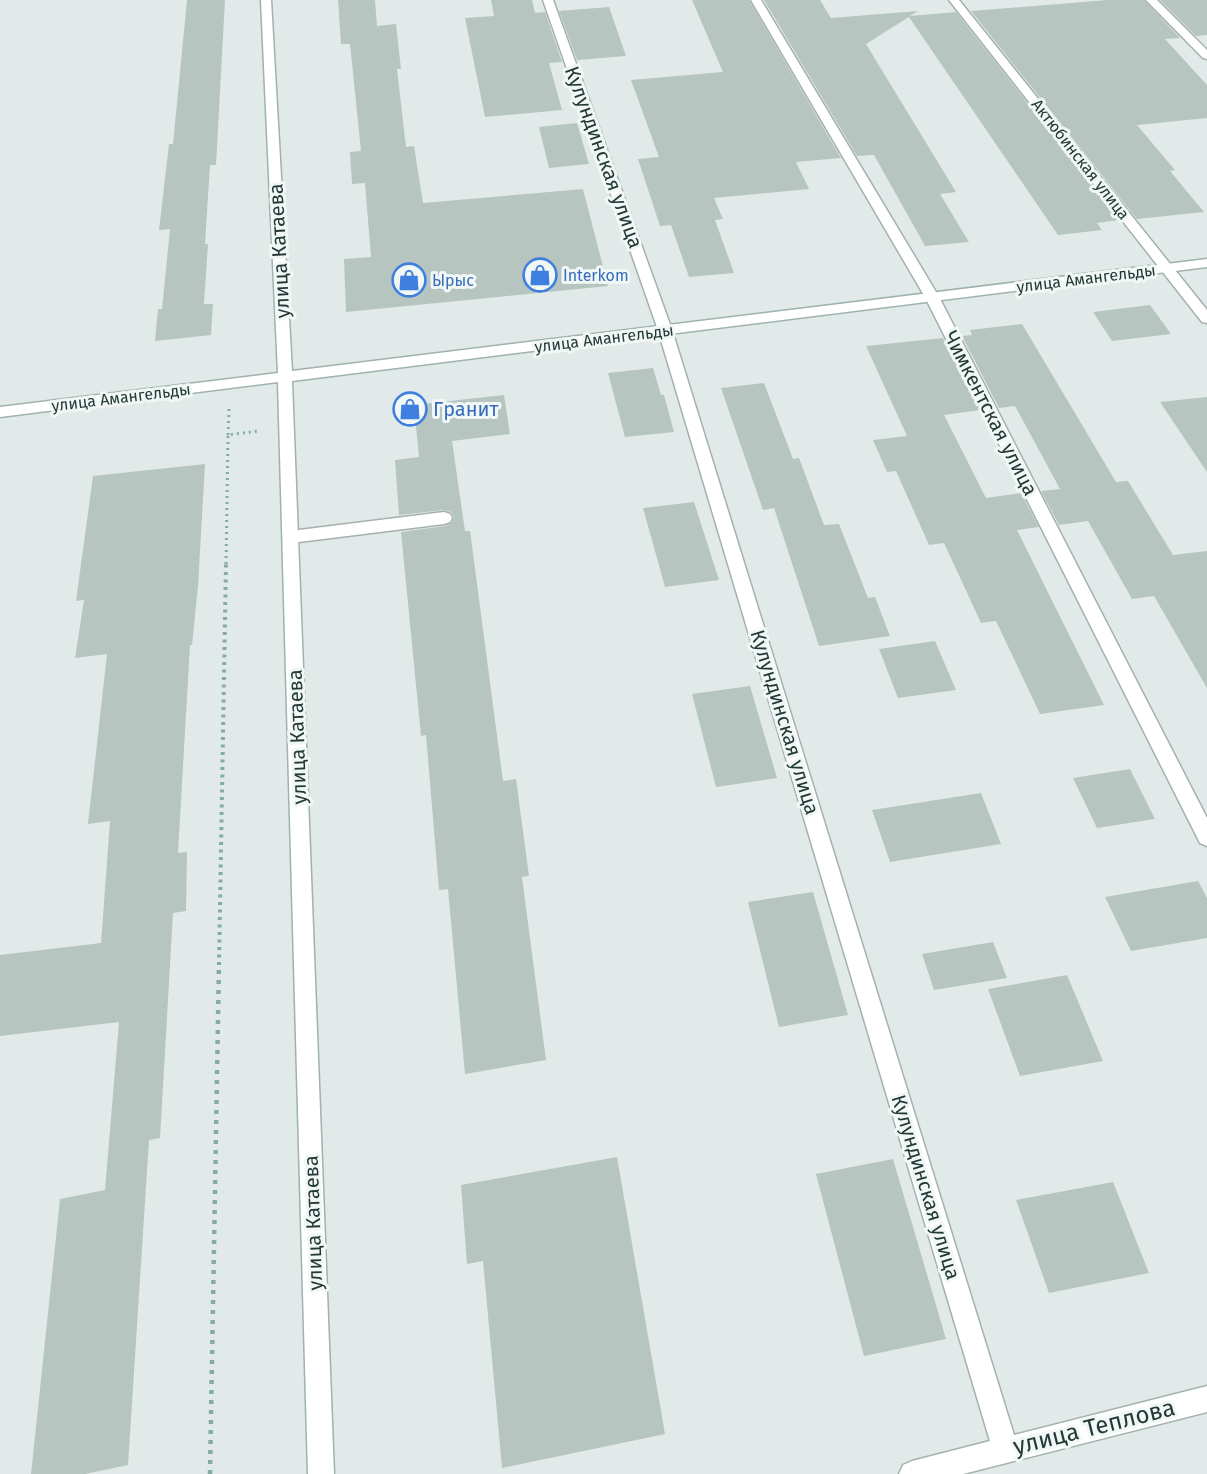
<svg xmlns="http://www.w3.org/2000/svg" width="1207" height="1474" viewBox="0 0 1207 1474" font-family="'Fira Sans',sans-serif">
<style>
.building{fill:#b7c5c1}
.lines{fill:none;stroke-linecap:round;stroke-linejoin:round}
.lane-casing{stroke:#a4b1af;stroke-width:3}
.street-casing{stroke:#a4b1af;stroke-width:3}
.secondary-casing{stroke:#9eb2ae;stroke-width:3}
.path-far2{stroke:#85aba6;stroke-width:3;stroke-dasharray:2 4;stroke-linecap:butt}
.path-far1{stroke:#85aba6;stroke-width:4;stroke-dasharray:3 4.5;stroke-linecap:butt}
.path{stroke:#85aba6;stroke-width:4.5;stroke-dasharray:4 6;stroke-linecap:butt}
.lane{fill:#fff;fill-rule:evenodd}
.street{fill:#fff;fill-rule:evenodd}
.secondary{fill:#fff;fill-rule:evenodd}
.labels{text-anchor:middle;stroke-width:6;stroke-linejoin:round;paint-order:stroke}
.far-street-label{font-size:16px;fill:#233937;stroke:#f1f7f5}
.far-shop-label{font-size:16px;fill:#366cbe;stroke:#f1f7f5;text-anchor:start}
.street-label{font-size:20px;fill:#233937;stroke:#f1f7f5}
.shop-label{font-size:20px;fill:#366cbe;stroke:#f1f7f5;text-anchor:start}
.near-street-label{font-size:24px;fill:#233937;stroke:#f1f7f5}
</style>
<rect width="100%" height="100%" fill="#e1eae8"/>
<path class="building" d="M187 0H225L216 165H210L205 244H208L204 304H213L211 335 155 341 158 309H162L170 229 159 230 169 144H173Z
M338 0H375L377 26 396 24 401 69H397L406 147 414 146 423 203 583 189 608 286 346 312 344 259 371 257 365 183 352 184 350 152 361 151 350 44H341Z
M491 0H532L535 13 545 12 562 62 549 63 562 110 485 117 465 18 494 16Z
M692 0H749L841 158 796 162 809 189 714 198 723 219 715 220 734 273 689 277 671 225 660 226 638 159 659 157 631 80 723 72Z
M764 0H820L831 18 918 11 910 16 956 12 1119 220 1097 223 1102 230 1058 235 909 17 866 44 956 192 940 194 969 242 925 246 874 155 857 156Z
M1108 0H1144L1180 38 1165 39 1207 85V118L1137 125 1175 170 1170 171 1204 212 1137 219 971 11Z
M1160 0H1207V35L1196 36Z
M609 7 626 56 577 60 559 11Z
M577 123 589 164 549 168 539 127Z
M1150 305 1171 334 1112 341 1093 312Z
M1022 324 1116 482 1128 481 1173 555 1207 551V688L1154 596 1132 599 1088 521 1059 525 1041 491 1060 489 1015 406 999 408 962 336 972 335 970 330Z
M943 338 980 410 944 415 986 498 1021 493 1039 527 1017 530 1104 705 1040 714 996 621 981 623 944 543 929 545 896 471 887 472 873 440 907 436 866 346Z
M653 368 661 395H664L674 432 625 437 608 373Z
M764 383 793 459 799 458 824 525 839 524 868 598 875 597 890 636 819 646 774 508 763 510 721 388Z
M504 395 510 434 452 441 465 531H470L503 781 516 779 529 876 522 877 546 1060 465 1074 448 889 439 890 426 735 421 736 401 532 445 526 452 523 454 517 451 512 444 510 399 515 395 460 419 457 414 405Z
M1207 397V472L1160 402Z
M205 464 198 586 192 645H190L178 853 187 852 186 911 173 913 160 1138 149 1140 128 1465 85 1474H31L60 1199 105 1190 119 1022 0 1036V955L101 943 110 821 88 824 107 654 75 658 84 600 76 601 93 476Z
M694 502 719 580 665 587 643 508Z
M935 641 956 690 898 698 879 649Z
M750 686 777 778 716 787 692 694Z
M1130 769 1155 819 1097 828 1073 778Z
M981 793 1001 844 890 862 872 810Z
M1198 881 1207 898V938L1131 951 1105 897Z
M813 892 848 1015 779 1027 748 902Z
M993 942 1007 978 934 990 922 954Z
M1067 975 1103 1061 1020 1076 988 989Z
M617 1157 665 1434 502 1468 483 1261 467 1264 461 1185Z
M893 1159 946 1339 864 1356 816 1174Z
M1113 1182 1149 1273 1049 1293 1016 1200Z"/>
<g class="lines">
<defs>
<path id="lane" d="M444 512 450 514 452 518 450 522 444 524 291 543 285 541 283 537 285 533 291 531Z"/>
<path id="street" d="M543 0H553L672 330 1014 1435 1207 1386V1412L963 1474H899L903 1465 912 1461 990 1441 658 330Z
M751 0H761L939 297 1207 818V846L1200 843 925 297Z
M949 0H959L1207 310V323L1202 322Z
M1146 0H1157L1207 50V59L1203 58Z"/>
<path id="secondary" d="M261 0H271L292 371 1207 259V267L292 381 334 1474H308L278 382 0 417V407L278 373Z"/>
</defs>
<use href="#lane" class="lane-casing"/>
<use href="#street" class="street-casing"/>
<use href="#secondary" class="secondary-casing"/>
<path class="path-far2" d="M228 435 229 409
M226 564 228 435 259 431"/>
<path class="path-far1" d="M219 965 226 562"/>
<path class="path" d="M210 1474 219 963"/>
<use href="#lane" class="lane"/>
<use href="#street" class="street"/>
<use href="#secondary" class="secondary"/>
</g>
<defs>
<symbol id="shop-ring" viewBox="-11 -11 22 22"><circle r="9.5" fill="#f1f7f5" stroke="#3f7fe0" stroke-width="1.5"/><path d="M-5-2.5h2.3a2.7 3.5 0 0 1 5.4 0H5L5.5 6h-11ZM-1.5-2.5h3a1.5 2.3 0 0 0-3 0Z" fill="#3f7fe0"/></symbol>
</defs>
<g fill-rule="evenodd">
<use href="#shop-ring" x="521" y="256" width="38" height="38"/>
<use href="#shop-ring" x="390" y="261" width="38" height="38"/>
<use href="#shop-ring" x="391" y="390" width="38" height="38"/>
</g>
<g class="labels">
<g class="far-street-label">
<text transform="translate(1081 159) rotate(52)" y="6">Актюбинская улица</text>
<text transform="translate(1086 278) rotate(-7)" y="6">улица Амангельды</text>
<text transform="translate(604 338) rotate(-7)" y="6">улица Амангельды</text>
<text transform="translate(121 397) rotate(-7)" y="6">улица Амангельды</text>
</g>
<g class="far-shop-label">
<text x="563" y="281">Interkom</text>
<text x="432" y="286">Ырыс</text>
</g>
<g class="street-label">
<text transform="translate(604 157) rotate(70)" y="7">Кулундинская улица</text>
<text transform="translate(279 251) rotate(-93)" y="7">улица Катаева</text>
<text transform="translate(991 413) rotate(63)" y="7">Чимкентская улица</text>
<text transform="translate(785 722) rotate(73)" y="7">Кулундинская улица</text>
<text transform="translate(297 737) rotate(-92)" y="7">улица Катаева</text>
<text transform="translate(926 1187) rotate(73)" y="7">Кулундинская улица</text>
<text transform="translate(313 1223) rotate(-92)" y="7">улица Катаева</text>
</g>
<g class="shop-label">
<text x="433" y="416">Гранит</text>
</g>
<g class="near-street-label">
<text transform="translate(1094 1427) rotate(-14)" y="8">улица Теплова</text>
</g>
</g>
</svg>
